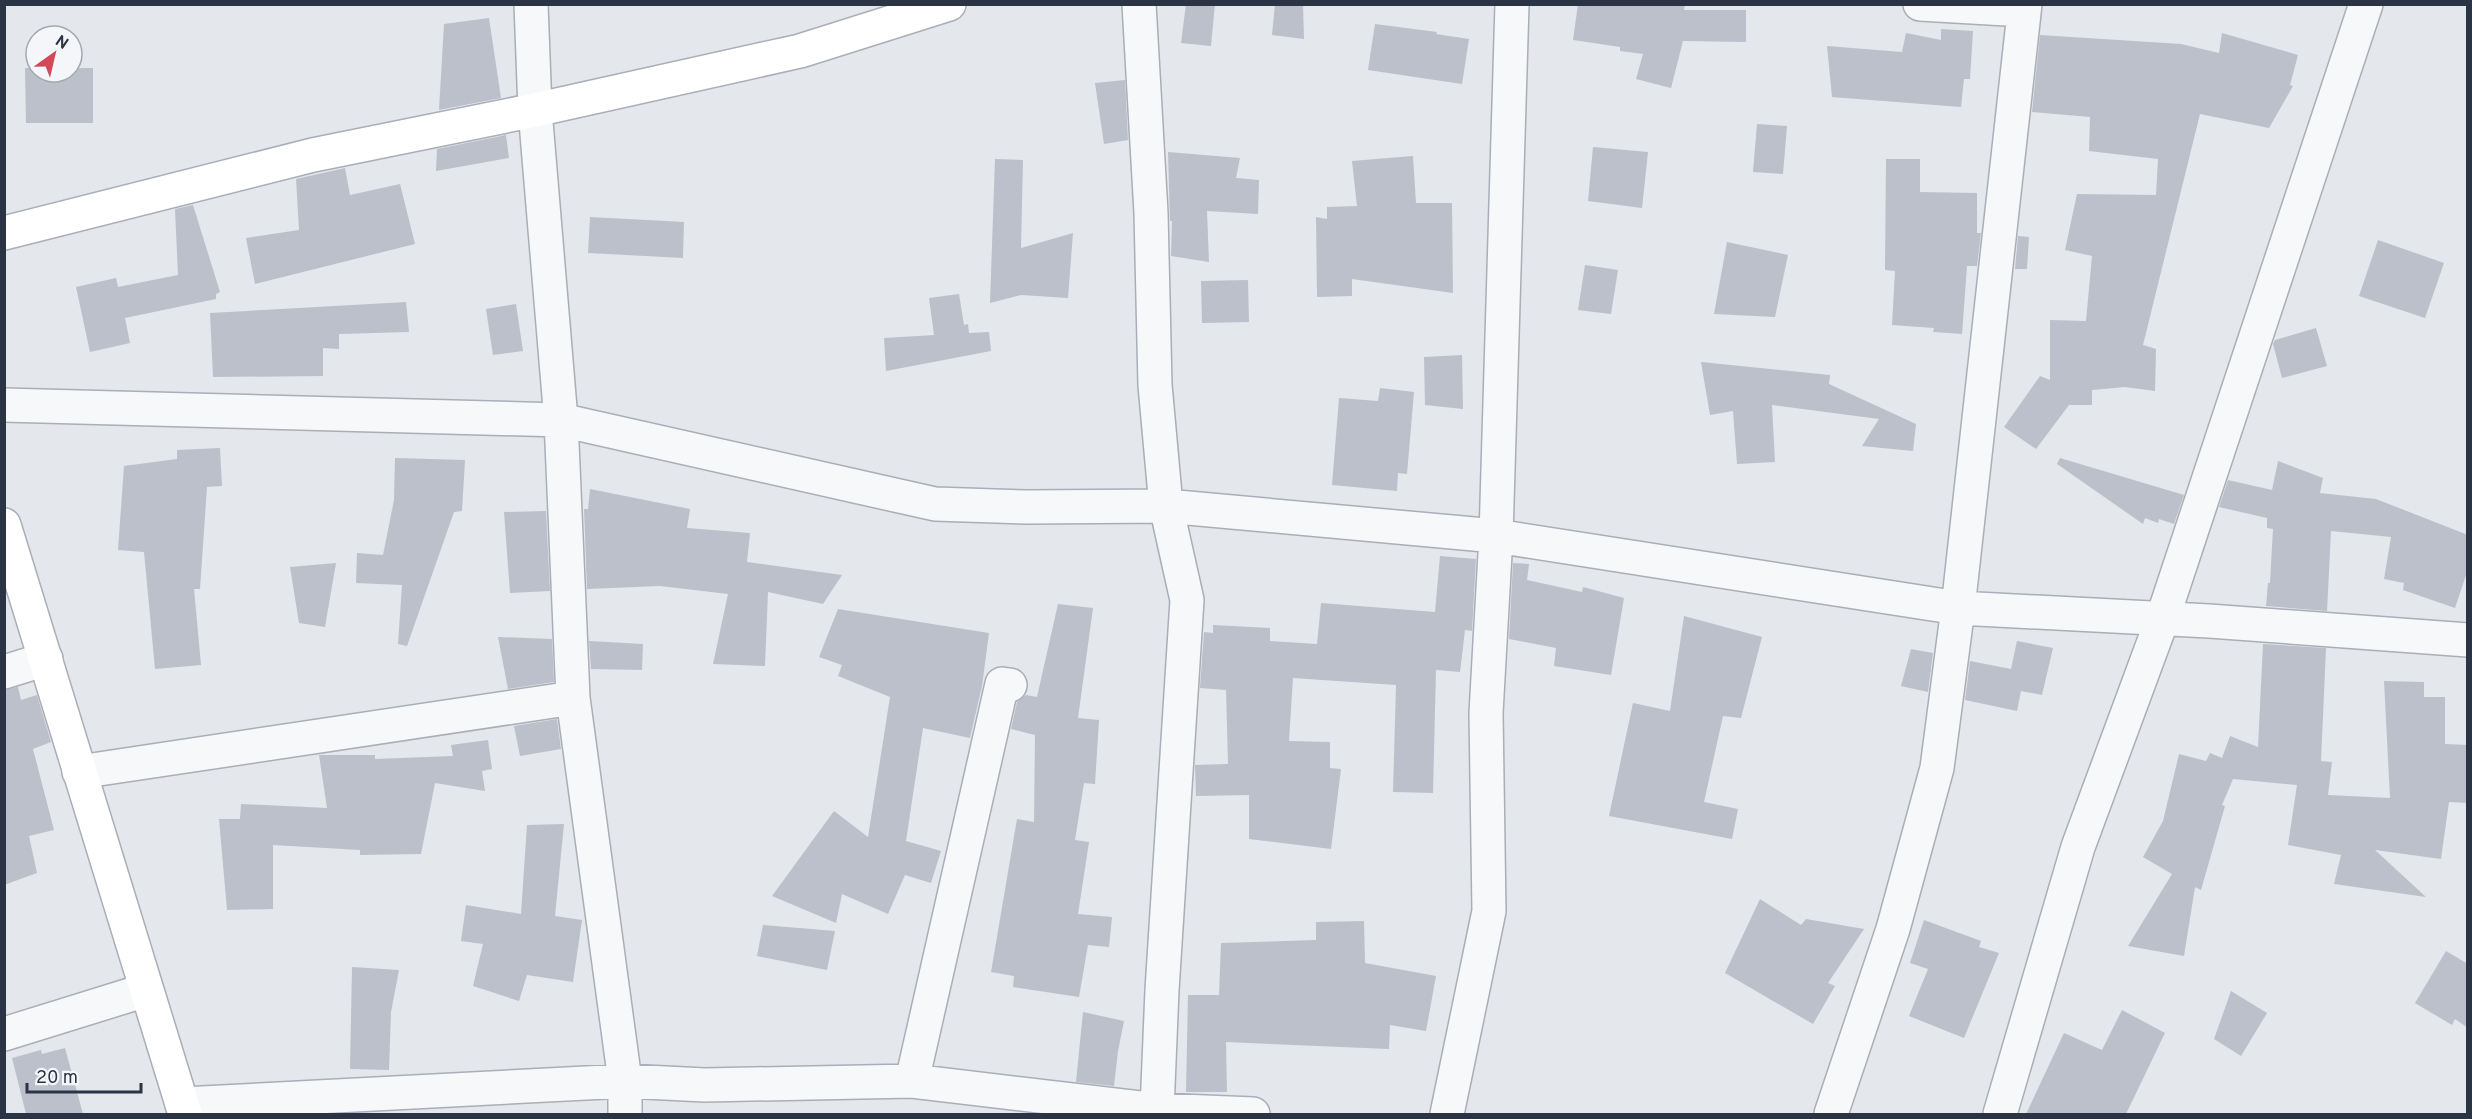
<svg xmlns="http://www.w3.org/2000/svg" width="2472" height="1119" viewBox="0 0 2472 1119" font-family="Overpass,sans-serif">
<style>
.building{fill:#bbc0ca}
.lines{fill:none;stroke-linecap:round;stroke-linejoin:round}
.street-casing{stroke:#a9aeb7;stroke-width:36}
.secondary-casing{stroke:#a9aeb7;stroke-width:36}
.street{stroke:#f7f8fa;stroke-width:33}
.secondary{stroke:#fff;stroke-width:33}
</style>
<rect width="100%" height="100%" fill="#e4e7ec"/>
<path class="building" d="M1186 4H1215L1211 46 1181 43Z
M1275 4H1303L1304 39 1272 35Z
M1578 4H1685L1684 10H1746V42L1683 41 1671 88 1636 79 1643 54 1620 51V47L1573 40Z
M489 18 501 98 439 110 444 24Z
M1375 24 1437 32 1436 34 1469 39 1462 84 1368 70Z
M1941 29 1973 31 1970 79H1964L1961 107 1832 97 1827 46 1902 52 1906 33 1941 40Z
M2222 33 2298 55 2290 85 2293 86 2269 128 2200 114 2143 345 2156 349 2155 391 2125 387 2092 390V405H2069L2036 449 2004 427 2040 376 2050 380V320L2086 321 2092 256 2065 250 2077 194 2156 195 2158 159 2089 151 2090 117 2032 112 2040 35 2181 44 2219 53Z
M25 68H36V72H72V68H93V123H26Z
M1125 80 1128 140 1104 144 1095 83Z
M1757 124 1787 126 1783 174 1753 172Z
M506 135 509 158 436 171 437 149Z
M1593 147 1648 152 1642 208 1588 201Z
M1168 152 1240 158 1236 178 1259 180 1258 214 1207 211 1209 262 1171 256 1172 221H1170Z
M1413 156 1416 203H1452L1453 293 1352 279V296L1317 297 1316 217 1327 219V207L1357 206 1352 161Z
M995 159 1023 160 1021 248 1073 233 1068 298 1021 295 990 303Z
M1886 159H1920V192L1977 193V233H1981L1977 266H1967L1962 334 1933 332 1934 328 1892 325 1895 271 1885 270Z
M345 168 350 195 400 184 415 244 255 284 246 238 299 230 296 179Z
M193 205 220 292 216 294V299L125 318 130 343 90 352 76 287 116 278 118 287 178 275 175 209Z
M590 217 684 222 683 258 588 253Z
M2018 236 2029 237 2027 269H2015Z
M2378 240 2444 263 2425 318 2359 296Z
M1727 242 1788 255 1775 317 1714 314Z
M1585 265 1618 270 1611 314 1578 310Z
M1248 280 1249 322 1202 323 1201 281Z
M959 294 964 325 968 324 969 333 989 332 991 351 886 371 884 338 934 335 929 298Z
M406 302 409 332 339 334V349L323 348V376L213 377 210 313Z
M516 304 523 351 493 355 486 309Z
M2316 328 2327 366 2282 378 2273 344 2275 340Z
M1462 355 1463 409 1425 405 1424 357Z
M1701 362 1830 375 1829 384 1916 424 1913 451 1862 446 1879 419 1772 405 1775 462 1737 464 1733 411 1710 415Z
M1380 388 1414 392 1407 474 1398 473 1397 491 1332 485 1339 398 1378 401Z
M220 448 222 486 207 487 200 589H194L201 665 155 669 144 552 118 550 124 466 177 459V450Z
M395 458 465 460 462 511 454 512 407 646 398 644 402 585 356 583 357 553 383 555 394 500Z
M2060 458 2184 495 2174 524 2159 519 2158 523 2145 518 2143 524 2057 464Z
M2278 461 2323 478 2320 493 2376 499 2468 535V569L2455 608 2403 590 2404 583 2384 579 2391 537 2331 531 2327 611 2266 606 2268 583H2270L2273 529 2267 528V518L2219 507 2228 480 2272 490Z
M590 489 690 509 687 528 750 533 747 562 842 575 823 604 768 592 765 666 713 664 728 594 660 586 587 589 584 509H588Z
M546 511 550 591 510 593 504 512Z
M1440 556 1476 559 1472 631 1465 630 1460 672 1436 670 1433 793 1393 792 1396 685 1293 678 1289 741 1330 742V768L1341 769 1331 849 1249 839V795L1196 796 1195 765 1228 764 1226 690 1200 688 1204 632 1213 633V625L1270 628V641L1317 644 1321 603 1435 612Z
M336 563 325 627 299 623 290 567Z
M1513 563 1529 564 1527 580 1582 592 1583 587 1624 598 1611 675 1554 666 1556 648 1509 639Z
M1058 604 1093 608 1078 718 1099 720 1095 784 1084 783 1075 840 1089 842 1078 914 1112 917 1109 947 1088 945 1079 997 1013 987 1014 976 991 972 1017 819 1034 822 1035 735 1011 729 1017 702 1026 695 1037 697Z
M838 609 989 633 982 686 970 738 923 728 906 841 941 851 931 883 905 875 888 914 842 894 836 923 772 896 834 811 868 837 890 697 838 676 842 665 819 657Z
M1684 616 1762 637 1741 718 1723 716 1704 802 1738 809 1732 839 1609 816 1633 703 1670 711Z
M498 637 552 639 554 682 508 689Z
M589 641 643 644 642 670 591 669Z
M2017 641 2053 648 2042 695 2021 691 2017 711 1965 700 1970 661 2011 669Z
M2263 644 2326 648 2321 761 2332 762 2328 795 2390 798 2384 681 2424 682V697H2445V744L2468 745V803L2449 802 2441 859 2375 850 2426 897 2334 884 2341 855 2288 845 2297 785 2233 779 2222 805 2225 806 2201 890 2195 887 2184 956 2128 946 2172 874 2143 857 2163 821 2179 754 2206 761 2210 753 2222 758 2230 736 2258 747Z
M1911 649 1933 653 1928 692 1901 686Z
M18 687 21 700 37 695 51 742 33 749 54 830 29 836 37 873 4 885V690Z
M557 719 561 749 520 756 514 726Z
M488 740 492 769 482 771 485 791 435 783 421 854 360 855V850L273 845V909L227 910 219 819H240L241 804 327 808 319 755H375V759L453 756 451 745Z
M564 824 555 916 582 920 573 982 527 975 519 1001 473 986 483 944 461 941 466 905 521 914 527 825Z
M1760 899 1801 925 1806 919 1864 929 1828 983 1835 986 1813 1024 1725 973Z
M1924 920 1981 941 1979 947 1999 953 1964 1038 1909 1016 1928 969 1910 963Z
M1364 921 1365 963 1436 976 1426 1031 1390 1025 1389 1049 1226 1042 1227 1092H1186L1188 995H1219L1221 943 1316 940V922Z
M763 925 835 931 827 970 757 956Z
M2446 951 2468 964V1028L2455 1019 2452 1025 2415 1003Z
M352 967 399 970 391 1012 389 1070 350 1069Z
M2231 991 2267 1013 2241 1056 2214 1039Z
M2122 1010 2165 1033 2126 1114H2026L2064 1033 2102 1050Z
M1083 1012 1124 1021 1118 1051 1114 1086 1076 1082Z
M65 1048 83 1114H26L12 1058 41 1050 42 1054Z"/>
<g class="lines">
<defs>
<path id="street" d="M531 4 535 110 561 420 573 698 625 1081V1114
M1139 4 1151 213 1155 385 1166 506 1187 600 1162 990 1157 1110
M1920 4 2024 10
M4 405 561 420 935 504 1027 507 1166 506 1496 536 1958 608 2209 621 2468 640
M4 672 46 659
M79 772 573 698
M4 1034 146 990
M912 1081 1002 684 1010 685
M182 1104 625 1081 705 1085 912 1081 1157 1110 1253 1114
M1447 1114 1489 911 1486 713 1496 536 1512 4
M1831 1114 1893 929 1937 768 1958 608 2025 4
M2000 1114 2078 847 2162 620 2366 4"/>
<path id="secondary" d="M4 233 313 155 535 110 800 51 949 4
M4 525 185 1114"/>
</defs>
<use href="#street" class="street-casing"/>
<use href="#secondary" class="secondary-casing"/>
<use href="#street" class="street"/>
<use href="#secondary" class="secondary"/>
</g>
<rect width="2472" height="1119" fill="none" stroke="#2b3445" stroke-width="12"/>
<g transform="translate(54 54) rotate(34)"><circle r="28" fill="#f4f6f9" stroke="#a4a8b1" stroke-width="1.5"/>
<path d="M0-4.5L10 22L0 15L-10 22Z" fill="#d1495b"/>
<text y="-9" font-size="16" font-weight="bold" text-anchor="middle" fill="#2b3445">N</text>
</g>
<path d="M27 1083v9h114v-9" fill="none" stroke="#2b3445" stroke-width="3"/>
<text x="36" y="1083" font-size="18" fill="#2b3445" stroke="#f4f6f9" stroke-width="4.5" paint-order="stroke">20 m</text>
</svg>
